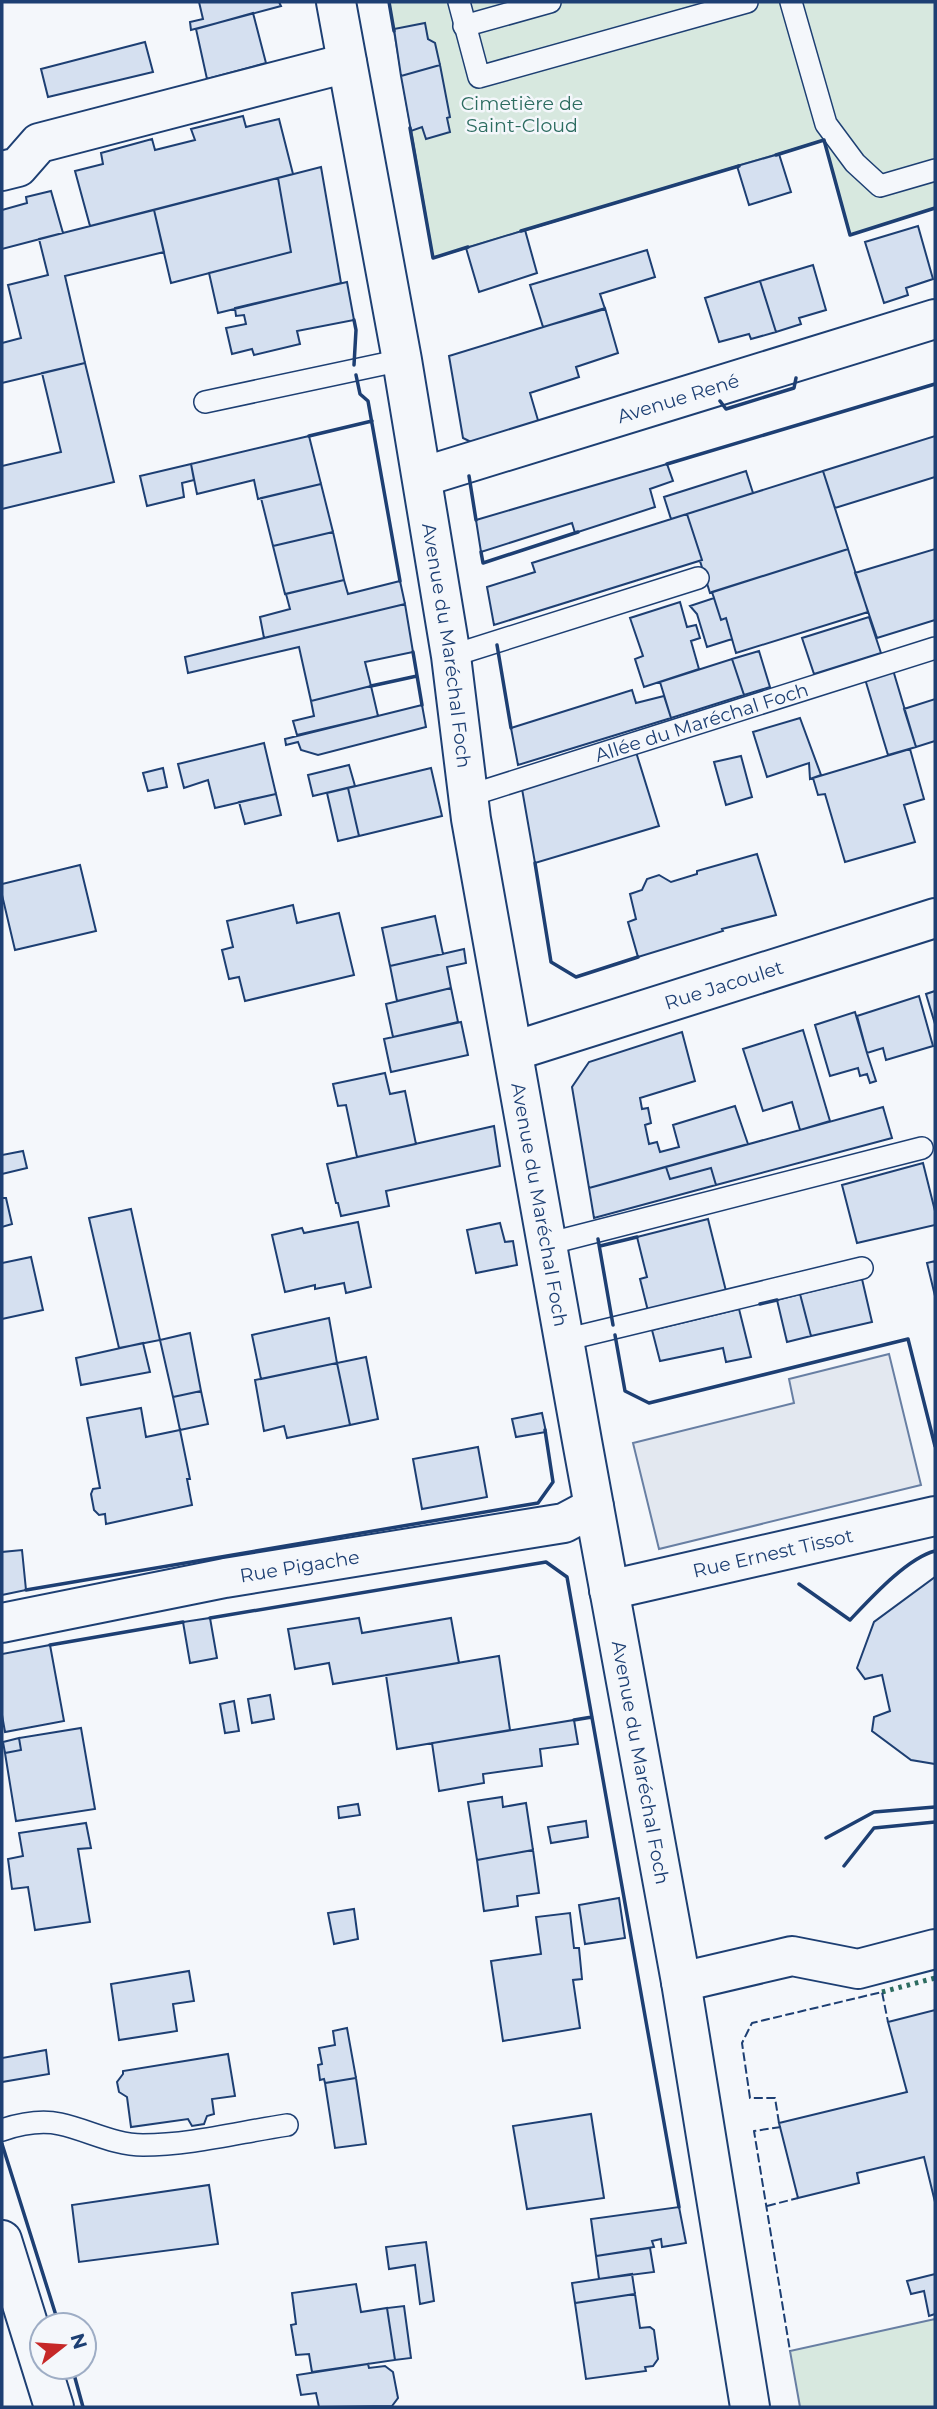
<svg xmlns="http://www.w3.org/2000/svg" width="937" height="2409" viewBox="0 0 937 2409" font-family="Montserrat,sans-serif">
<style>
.green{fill:#d7e8df;stroke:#687fa3;stroke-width:2}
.parking{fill:#e3e8f0;stroke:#687fa3;stroke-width:2}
.building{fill:#d5e0f0;stroke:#1d3f73;stroke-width:2}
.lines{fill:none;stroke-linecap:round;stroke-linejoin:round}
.lane-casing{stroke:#1d3f73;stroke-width:24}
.street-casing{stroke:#1d3f73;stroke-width:42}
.lane{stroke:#f4f7fb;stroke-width:21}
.street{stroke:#f4f7fb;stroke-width:38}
.hedge{stroke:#2c6c60;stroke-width:5;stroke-dasharray:3.5 5;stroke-linecap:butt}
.fence{stroke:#1d3f73;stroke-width:2;stroke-dasharray:9 3.5;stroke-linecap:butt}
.wall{stroke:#1d3f73;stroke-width:3.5}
.labels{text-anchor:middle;stroke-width:5;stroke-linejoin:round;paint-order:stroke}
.park-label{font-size:19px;fill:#2c6c60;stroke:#f4f7fb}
.street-label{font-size:19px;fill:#1d3f73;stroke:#f4f7fb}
</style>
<rect width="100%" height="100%" fill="#f4f7fb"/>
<path class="green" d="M389 2H935V208L850 235 824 140 433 258Z
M935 2319V2407H800L790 2351Z"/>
<path class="parking" d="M889 1354 921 1485 659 1549 633 1443 794 1403 789 1379Z"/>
<path class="building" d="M199 2H279L281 6 191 30 190 22 203 19Z
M253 13 266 63 207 79 196 29Z
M425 23 428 39 435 43 440 65 401 76 394 29Z
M145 42 153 72 48 97 41 69Z
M440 65 450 117 447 118 450 132 426 139 422 127 411 131 401 76Z
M243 116 246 127 279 119 293 174 90 226 75 171 103 164 101 153 152 139 155 150 195 140 191 129Z
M779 154 791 192 749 205 737 166Z
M321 167 341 283 218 313 209 273 291 252 278 178Z
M278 178 291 252 171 283 154 210Z
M51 191 63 233 2 249V210L27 203 26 197Z
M154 210 164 252 65 276 85 363 2 383V343L21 338 8 285 48 275 39 239Z
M918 226 933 279 906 288 908 295 884 303 865 242Z
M525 230 537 273 479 292 466 248Z
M647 250 655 277 600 294 605 309 543 327 530 285Z
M813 265 826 310 799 318 801 324 776 332 760 281Z
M760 281 776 332 751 339 749 334 719 342 705 298Z
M347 282 354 320 297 331 300 344 254 355 252 349 232 354 226 328 246 324 244 315 236 316 235 308Z
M605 308 618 353 576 367 579 377 530 393 540 427 479 446 463 438 449 356Z
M85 363 114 482 2 509V466L61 452 42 373Z
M309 436 321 484 258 499 254 480 197 494 191 464Z
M935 436V477L835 508 823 471Z
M191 464 194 480 182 483 184 497 147 506 140 476Z
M667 464 673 481 650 489 655 507 575 533 572 523 481 552 476 520Z
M746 471 753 493 671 519 664 497Z
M823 471 848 549 710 593 700 561 702 560 687 514Z
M321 484 333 532 273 546 261 498Z
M687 514 702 560 494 625 487 587 535 572 532 563Z
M333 532 344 580 285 594 273 546Z
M848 549 868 612 736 653 726 618 721 620 712 592Z
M935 549V620L877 638 855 573Z
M344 580 348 594 400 581 405 604 264 638 260 617 290 609 286 594Z
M714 598 721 620 726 618 732 639 707 647 697 614 690 606Z
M680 602 687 627 696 625 700 638 691 641 699 669 644 687 635 659 643 656 630 618Z
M405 604 413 652 365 662 371 686 311 701 299 647 188 673 185 657Z
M869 617 881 653 814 674 802 638Z
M759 651 770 687 744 695 732 659Z
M732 659 744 695 671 718 660 682Z
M893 670 916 747 888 755 865 679Z
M371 686 378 716 297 735 293 721 314 716 311 701Z
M632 690 636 703 664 696 671 718 518 765 511 728Z
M935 699V741L916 747 904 709Z
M422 705 426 727 318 755 301 750 298 742 286 745 285 739Z
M800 718 821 775 810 779 809 763 767 777 753 732Z
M264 743 276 794 215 808 208 780 184 788 178 764Z
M910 749 924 799 904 805 915 842 845 862 825 794 818 795 813 778Z
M636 752 659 826 535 863 522 789Z
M741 756 752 797 726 805 714 762Z
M349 765 355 786 313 796 308 775Z
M163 768 167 787 148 791 143 773Z
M431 768 442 816 359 836 348 788Z
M348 788 359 836 338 841 327 793Z
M276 794 281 815 245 824 239 802Z
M757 854 776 915 722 929 723 931 638 957 628 922 636 919 630 894 642 890 647 879 659 875 671 882 697 874V871Z
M80 865 96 931 15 950 2 895V884Z
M293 905 297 923 339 913 354 975 245 1001 239 977 229 979 222 950 233 947 227 921Z
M435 916 443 954 390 966 382 928Z
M464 949 466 963 447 967 451 988 397 1001 390 966Z
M451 988 458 1022 393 1037 386 1004Z
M935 991V1024L926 994Z
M919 996 933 1046 886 1060 883 1048 867 1053 857 1016Z
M855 1012 867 1053 876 1081 870 1083 867 1074 860 1076 858 1068 830 1076 815 1025Z
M461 1022 468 1055 391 1072 384 1039Z
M803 1030 830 1121 800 1130 792 1102 763 1111 743 1049Z
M682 1032 695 1081 640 1098 642 1109 648 1108 651 1123 645 1125 649 1144 657 1142 660 1152 679 1147 673 1125 735 1106 748 1144 589 1188 572 1087 589 1062Z
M385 1073 390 1094 405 1091 416 1144 357 1157 346 1105 338 1106 333 1084Z
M883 1107 892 1138 716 1185 711 1168 670 1179 666 1167Z
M494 1126 500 1166 386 1191 389 1206 341 1216 338 1203H336L327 1164Z
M23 1151 27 1168 2 1174V1155Z
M923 1163 935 1211V1225L857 1243 842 1185Z
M666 1167 670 1179 711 1168 716 1185 594 1218 589 1188Z
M2 1198H6L12 1224 2 1227Z
M131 1209 160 1340 119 1348 89 1218Z
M708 1219 726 1291 648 1311 640 1279 647 1277 637 1237Z
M358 1222 371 1287 346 1293 344 1283 315 1289V1285L285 1292 272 1235 302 1228 304 1233Z
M500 1223 505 1242 513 1241 517 1265 476 1273 467 1230Z
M31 1257 43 1310 2 1319V1263Z
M935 1261V1296L927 1263Z
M862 1279 872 1322 811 1336 800 1294Z
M800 1294 811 1336 787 1342 777 1300Z
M739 1309 751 1357 726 1362 723 1348 660 1361 652 1330Z
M329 1318 337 1363 261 1379 252 1335Z
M190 1333 201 1391 173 1397 160 1340Z
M143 1343 150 1372 81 1385 76 1358Z
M366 1357 378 1419 350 1425 337 1363Z
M337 1363 350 1425 287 1438 284 1426 264 1431 255 1380Z
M201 1391 208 1424 180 1430 173 1397Z
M141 1408 146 1437 180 1430 190 1479H187L192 1505 106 1524 105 1514 99 1515 94 1510 91 1494 93 1489 100 1488 87 1418Z
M542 1413 546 1432 516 1437 512 1419Z
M478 1447 487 1497 422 1509 413 1459Z
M22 1550 26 1590 2 1595V1552Z
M935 1577V1764L911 1760 872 1731 874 1717 890 1711 882 1675 865 1679 857 1668 874 1622Z
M210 1618 217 1658 190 1663 183 1622Z
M359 1618 362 1633 451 1618 459 1663 333 1684 329 1663 295 1669 288 1629Z
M50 1645 64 1721 5 1732 2 1715V1654Z
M499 1656 510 1730 397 1749 386 1675Z
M270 1695 274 1719 252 1723 248 1699Z
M234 1701 239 1731 225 1733 220 1704Z
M574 1720 578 1744 540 1749 542 1766 483 1774 484 1783 439 1791 432 1743Z
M81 1728 95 1809 16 1821 5 1753 21 1750 19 1738Z
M19 1738 21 1750 5 1753 3 1742Z
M502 1797 503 1807 526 1803 533 1850 477 1860 468 1802Z
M358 1804 360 1815 339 1818 338 1807Z
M586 1821 588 1837 551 1843 548 1827Z
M86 1823 91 1848 78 1849 90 1922 35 1930 28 1887 12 1889 8 1859 23 1856 19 1833Z
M533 1850 539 1893 517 1896 518 1906 484 1911 477 1860Z
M619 1898 625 1938 585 1944 579 1905Z
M354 1909 358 1939 334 1944 328 1913Z
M570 1913 574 1948H579L582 1979 573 1980 580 2028 503 2041 491 1961 541 1954 536 1917Z
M189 1971 194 2001 173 2004 177 2031 119 2040 111 1984Z
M935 2010V2202L924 2157 857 2173 859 2183 798 2198 779 2123 907 2092 888 2022Z
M347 2028 356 2078 325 2083 324 2079 320 2080 318 2065 322 2064 319 2048 335 2045 333 2031Z
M46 2050 49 2074 2 2082V2058Z
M228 2054 235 2096 212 2099 214 2114 207 2116 204 2124 192 2126 188 2119 131 2127 127 2097 119 2092 117 2082 123 2074V2071Z
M356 2078 366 2144 335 2148 325 2083Z
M591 2114 604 2198 527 2209 513 2126Z
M209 2185 218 2244 79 2262 72 2205Z
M679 2207 686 2243 662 2247 661 2239 652 2241 654 2247 596 2256 591 2219Z
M426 2242 434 2301 420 2304 415 2265 389 2269 386 2247Z
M650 2248 654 2272 599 2279 596 2256Z
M632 2274 635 2294 575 2303 572 2283Z
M935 2274V2314L929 2316 924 2291 911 2294 907 2281Z
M356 2284 361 2312 387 2308 395 2360 312 2372 309 2354 296 2355 291 2325 296 2324 292 2293Z
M635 2294 640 2328 650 2327 654 2330 658 2359 653 2366 645 2367 646 2371 586 2379 575 2303Z
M404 2306 411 2358 395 2360 387 2308Z
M368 2364 369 2368 385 2366 393 2372 398 2398 392 2406 319 2407 316 2393 301 2395 297 2375Z"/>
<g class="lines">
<defs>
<g id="lane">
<path d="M459 2 479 77 747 2"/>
<path d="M791 2 826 124 855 163 880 186 935 170"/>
<path d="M464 26 550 2"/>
<path d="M205 402 402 360"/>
<path d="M451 656 698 578"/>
<path id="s1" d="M468 796 935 648"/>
<path d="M547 1244 922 1148"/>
<path d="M564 1340 862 1268"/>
<path d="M2 2130C20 2124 41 2120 60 2124 88 2130 114 2145 143 2145 191 2145 240 2132 287 2125"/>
</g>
<g id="street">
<path id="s2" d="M336 2 402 360 451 656 471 819 582 1441 681 1982 750 2407"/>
<path d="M2 171 18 167 39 143 347 63"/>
<path id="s3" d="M422 477 935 319"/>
<path id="s4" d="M514 1051 935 918"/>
<path id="s5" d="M609 1590 935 1516"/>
<path id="s6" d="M2 1623 225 1578 564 1523 594 1507"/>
<path d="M681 1982 792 1956 858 1969 935 1949"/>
<path d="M2 2240 54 2407"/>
</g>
</defs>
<use href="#lane" class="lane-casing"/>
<use href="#street" class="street-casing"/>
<use href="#lane" class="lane"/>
<use href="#street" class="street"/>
<path class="hedge" d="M882 1992 935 1978"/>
<path class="fence" d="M779 2123 775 2098H750L742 2043 752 2023 882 1992 888 2022
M781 2127 754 2131 790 2351
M767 2206 798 2198"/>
<path class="wall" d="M389 2 394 31
M410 128 433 258 468 247
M776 155 824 140 850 235 935 208
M521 231 739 166
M354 320 356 330 354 365
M356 375 360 394 368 401 400 581
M720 401 726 409 794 388 796 378
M309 436 372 421
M667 464 935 384
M469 476 476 520
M481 552 483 563 578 532
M497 645 511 728
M413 652 422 705
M371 686 417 676
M535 863 551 962 576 977 638 957
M598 1239 613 1325
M600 1246 637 1237
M760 1304 777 1300
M615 1335 625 1391 649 1403 908 1339 935 1446
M799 1584 850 1620C870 1599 907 1558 935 1551
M26 1590 538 1503 553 1482 545 1430
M210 1618 546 1562 567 1577 679 2207
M50 1645 183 1622
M574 1720 592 1717
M826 1838 874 1812 935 1807
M844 1866 874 1828 935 1822
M2 2144 59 2325
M72 2367 83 2407"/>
</g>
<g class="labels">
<g class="park-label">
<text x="522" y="110">Cimetière de<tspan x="522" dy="22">Saint-Cloud</tspan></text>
</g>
<g class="street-label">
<text dy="7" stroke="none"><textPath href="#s3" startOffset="268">Avenue René</textPath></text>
<text dy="7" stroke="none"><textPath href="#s2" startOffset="653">Avenue du Maréchal Foch</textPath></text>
<text dy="7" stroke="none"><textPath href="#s1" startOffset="245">Allée du Maréchal Foch</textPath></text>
<text dy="7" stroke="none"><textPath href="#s4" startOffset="220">Rue Jacoulet</textPath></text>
<text dy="7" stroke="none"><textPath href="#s2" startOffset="1220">Avenue du Maréchal Foch</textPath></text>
<text dy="7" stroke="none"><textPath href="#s5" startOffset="168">Rue Ernest Tissot</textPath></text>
<text dy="7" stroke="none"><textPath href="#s6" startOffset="303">Rue Pigache</textPath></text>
<text dy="7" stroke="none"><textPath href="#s2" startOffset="1787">Avenue du Maréchal Foch</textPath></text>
</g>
</g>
<rect width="937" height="2409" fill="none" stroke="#1d3f73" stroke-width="7"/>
<g transform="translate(63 2346) rotate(73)"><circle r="33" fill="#f4f7fb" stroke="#9eadc5" stroke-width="2"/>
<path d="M0-5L12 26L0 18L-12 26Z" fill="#c62828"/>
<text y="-10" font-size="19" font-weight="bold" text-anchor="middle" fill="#1d3f73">N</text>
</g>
</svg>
